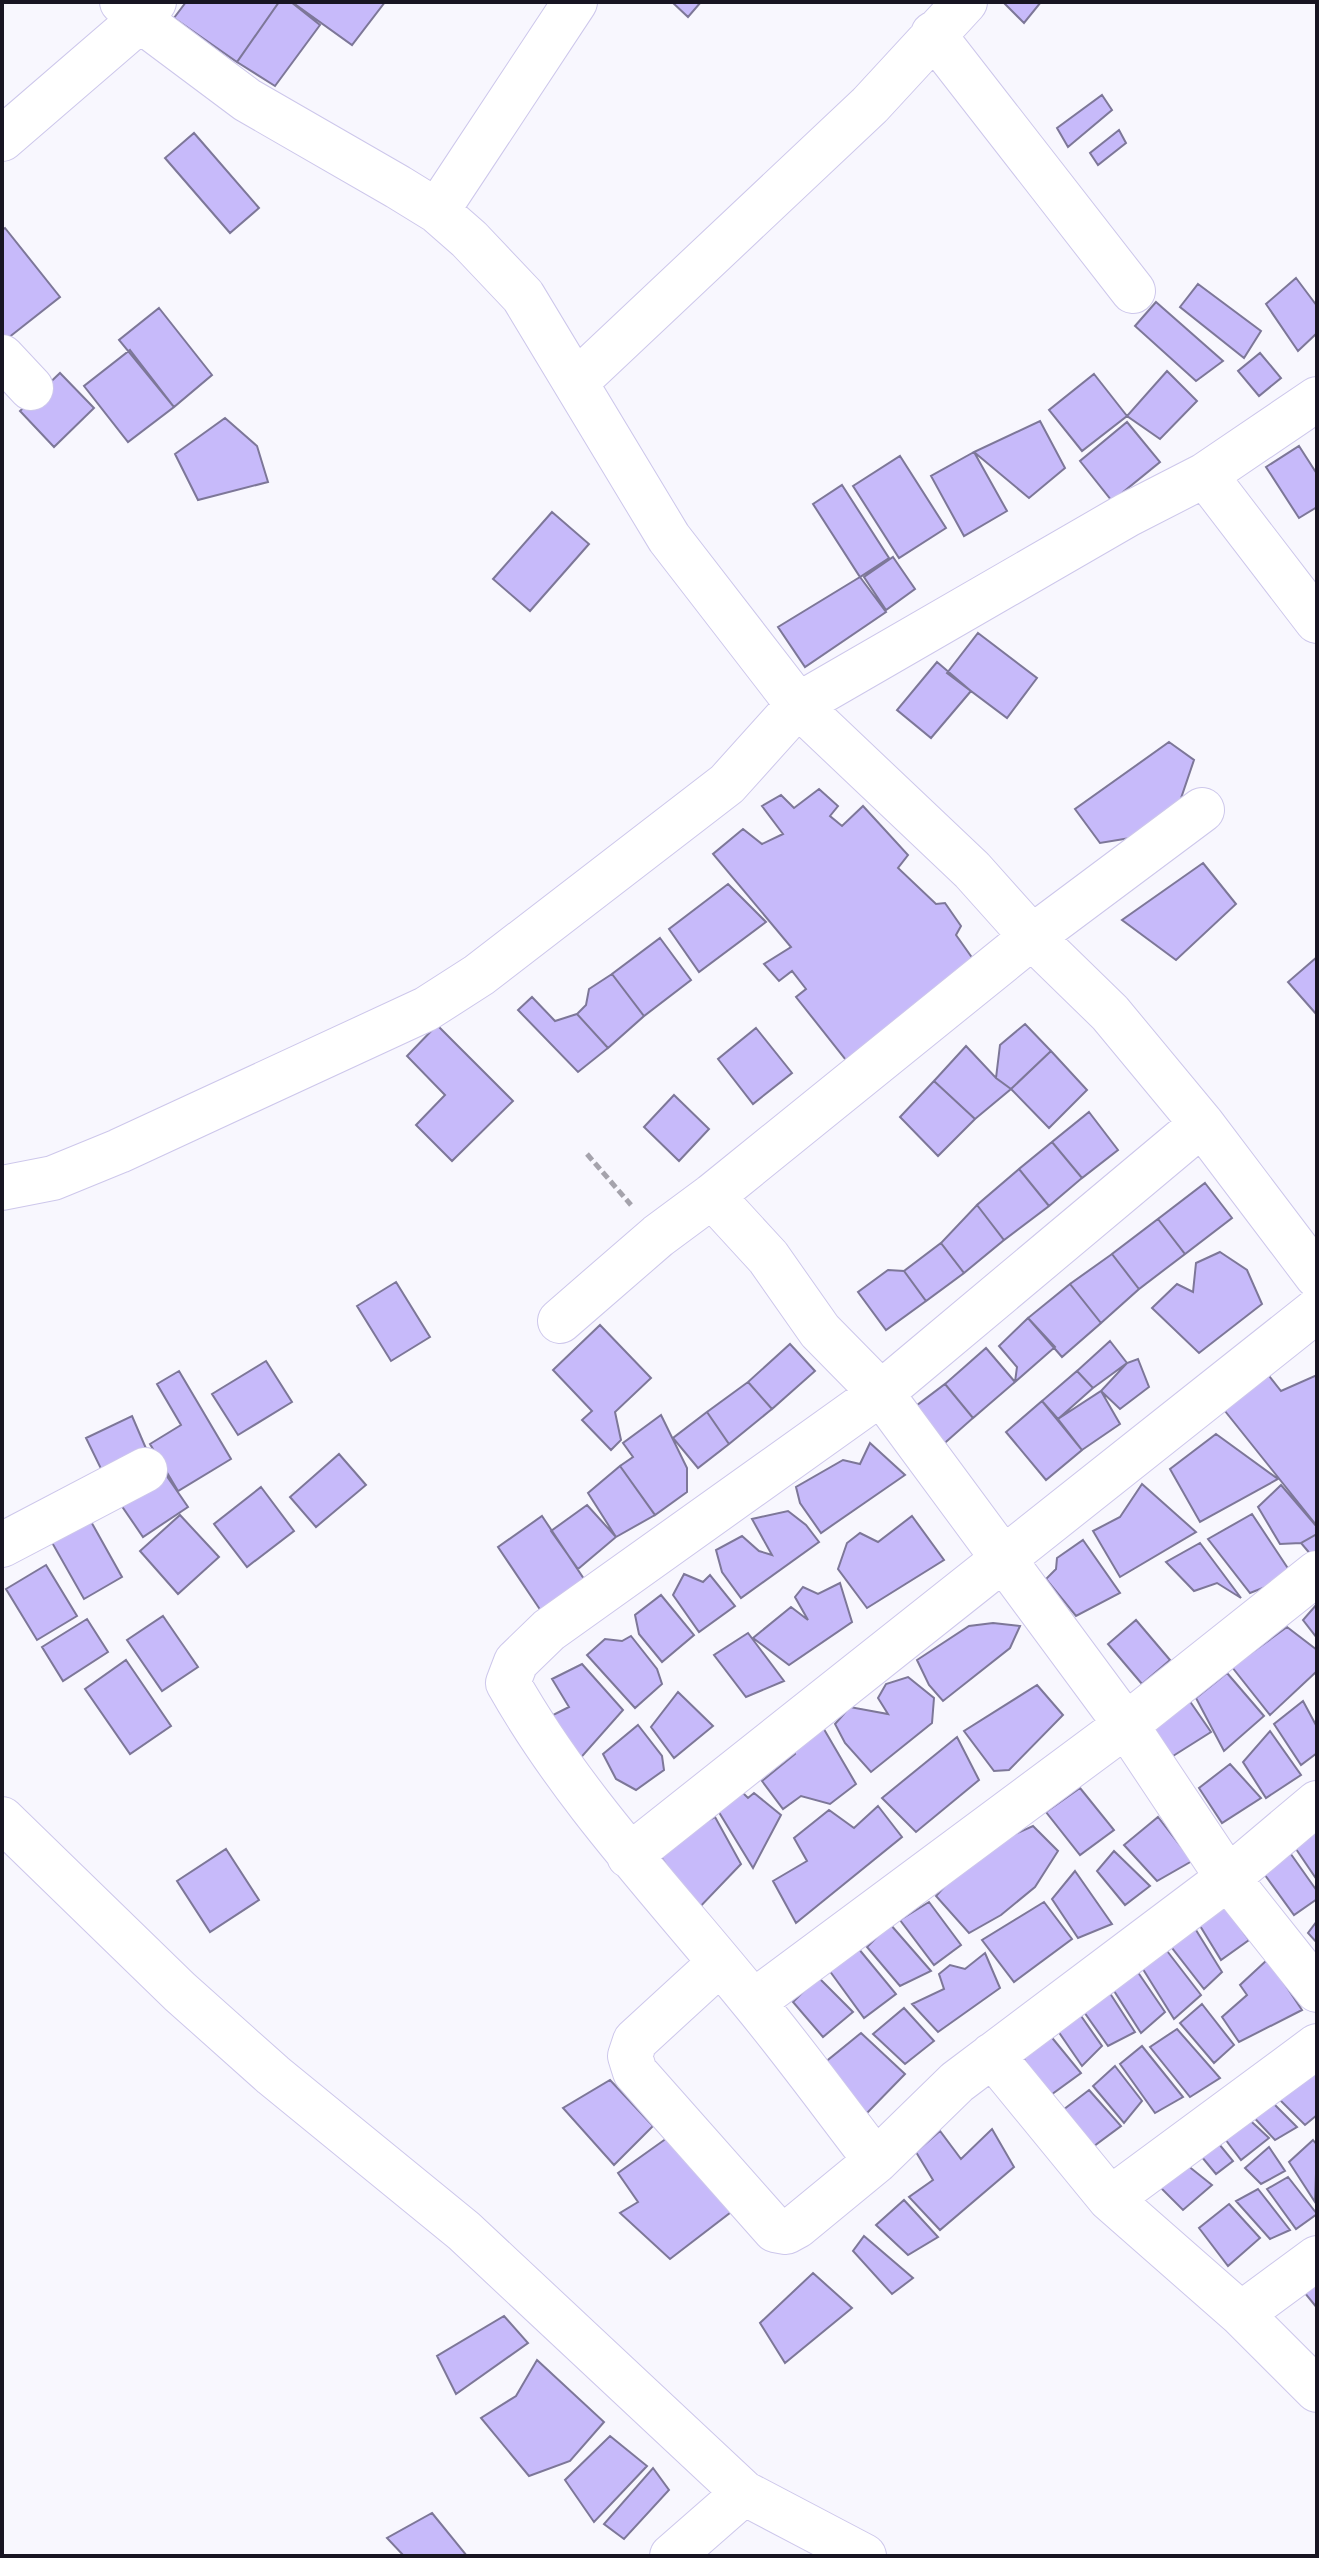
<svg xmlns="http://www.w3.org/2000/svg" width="1319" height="2558" viewBox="0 0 1319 2558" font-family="'Golos Text',sans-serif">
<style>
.building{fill:#c7bafa;stroke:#7d7798;stroke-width:2}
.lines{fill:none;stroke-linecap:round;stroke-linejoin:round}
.minor-casing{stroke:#cdc7eb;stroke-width:46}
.path{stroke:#a5a3ac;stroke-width:5;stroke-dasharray:8 4;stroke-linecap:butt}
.minor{stroke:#fff;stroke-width:44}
</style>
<rect width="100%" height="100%" fill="#f8f7fe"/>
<path class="building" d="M186 2H279L237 62 174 18Z
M279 2H291L320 25 275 86 237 62Z
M292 2H385L352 45Z
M672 2H701L688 17Z
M1003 2H1041L1024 23Z
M1102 95 1112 110 1068 147 1057 128Z
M1119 130 1126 143 1098 165 1090 153Z
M194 133 259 208 230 233 165 158Z
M5 228 60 297 3 342 2 230Z
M1296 278 1317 306V333L1298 351 1266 304Z
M1198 284 1261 331 1244 358 1180 307Z
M1156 302 1223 361 1196 381 1135 326Z
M159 308 212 375 174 407 119 340Z
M130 350 174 407 128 442 84 386Z
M1260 353 1281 378 1259 396 1238 371Z
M1167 371 1197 401 1160 439 1127 416Z
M60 373 94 408 54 447 20 411Z
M1094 374 1127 416 1082 451 1049 410Z
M225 418 257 446 268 482 198 500 175 454Z
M1040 421 1065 468 1029 498 974 452Z
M1127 422 1160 462 1112 501 1080 461Z
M1299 446 1317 474V507L1299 518 1266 467Z
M974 452 1007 511 964 536 931 476Z
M900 456 946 528 899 558 853 486Z
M842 485 889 558 860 577 813 504Z
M552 512 589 544 530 611 493 579Z
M893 557 915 589 886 610 864 577Z
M860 577 886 612 805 667 778 627Z
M978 633 1037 678 1007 718 947 673Z
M937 662 971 691 931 738 897 710Z
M1169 742 1194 760 1179 804 1130 838 1100 843 1075 809Z
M819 789 838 806 830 816 842 826 863 806 908 855 898 868 936 904 945 903 961 926 956 935 973 959 846 1060 796 997 806 989 792 971 779 981 764 964 791 947 713 854 743 829 762 844 783 834 762 806 781 795 794 808Z
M1203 863 1236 904 1176 960 1122 920Z
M728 884 766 922 699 972 669 929Z
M660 938 691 980 644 1016 612 974Z
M1317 957V1015L1288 982Z
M612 974 644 1016 608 1048 577 1014 586 1005 589 989Z
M532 997 555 1021 577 1014 608 1048 578 1072 518 1010Z
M1025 1024 1051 1051 1011 1089 996 1078 1000 1045Z
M437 1025 513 1101 452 1161 416 1125 445 1095 407 1056Z
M756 1028 792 1073 753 1104 718 1059Z
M966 1046 996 1078 1011 1089 975 1119 934 1081Z
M1051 1051 1087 1090 1049 1128 1011 1089Z
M934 1081 975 1119 938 1156 900 1117Z
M674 1095 709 1129 679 1161 644 1127Z
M1089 1112 1118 1150 1082 1178 1052 1142Z
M1052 1142 1082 1178 1049 1206 1019 1169Z
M1019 1169 1049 1206 1004 1240 977 1205Z
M1205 1183 1232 1218 1185 1254 1158 1219Z
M977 1205 1004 1240 964 1273 941 1243Z
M1158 1219 1185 1254 1139 1289 1112 1254Z
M941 1243 964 1273 926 1301 904 1271Z
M1220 1252 1247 1270 1262 1304 1199 1353 1152 1308 1177 1284 1193 1292 1196 1263Z
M1112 1254 1139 1289 1101 1323 1070 1284Z
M888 1270 904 1271 926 1301 886 1330 858 1292Z
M396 1282 430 1337 391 1361 357 1306Z
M1070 1284 1101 1323 1062 1357 1028 1318Z
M1028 1318 1055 1347 1015 1382 1017 1367 999 1346Z
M600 1325 651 1378 615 1412 621 1440 611 1450 582 1420 592 1411 553 1370Z
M1110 1341 1127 1363 1093 1388 1077 1371Z
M790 1344 815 1371 772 1409 748 1382Z
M986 1348 1015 1382 973 1418 945 1384Z
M1138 1359 1149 1387 1120 1409 1101 1391 1127 1363Z
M266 1361 292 1402 238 1435 212 1394Z
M1262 1367 1281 1391 1317 1375V1526L1217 1401Z
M179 1371 231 1459 178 1491 150 1444 181 1425 157 1384Z
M1077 1371 1093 1388 1058 1419 1042 1401Z
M748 1382 772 1409 729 1444 707 1412Z
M945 1384 973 1418 939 1448 908 1412Z
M1101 1391 1120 1424 1082 1450 1058 1419Z
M1042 1401 1082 1450 1046 1480 1006 1432Z
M707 1412 729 1444 698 1468 673 1438Z
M661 1415 687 1468V1492L655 1515 620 1466 633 1457 623 1443Z
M132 1416 151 1460 107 1481 86 1438Z
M1216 1434 1278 1479 1200 1522 1170 1469Z
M870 1443 905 1475 821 1533 800 1503 796 1487 843 1460 860 1464Z
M339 1454 366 1485 316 1527 290 1497Z
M620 1466 655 1515 616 1537 588 1493Z
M164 1472 188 1507 143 1537 119 1502Z
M1142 1484 1196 1532 1120 1577 1093 1531 1120 1517Z
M1281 1485 1317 1527V1534L1301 1543 1280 1544 1258 1507Z
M261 1487 294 1531 247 1567 214 1524Z
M587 1505 616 1537 578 1569 551 1531Z
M788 1511 806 1525 819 1542 741 1598 722 1572 716 1550 742 1536 759 1551 772 1555 752 1519Z
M1252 1514 1293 1576 1250 1593 1208 1539Z
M180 1515 219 1557 178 1594 140 1551Z
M542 1516 586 1582 541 1611 498 1547Z
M912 1516 944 1560 867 1608 838 1569 847 1543 860 1533 878 1542Z
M89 1518 122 1577 84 1599 50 1539Z
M1317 1534V1549L1312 1556 1301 1543Z
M1083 1540 1120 1593 1076 1616 1046 1579 1056 1569 1057 1558Z
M1200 1543 1241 1598 1217 1583 1194 1591 1166 1562Z
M46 1565 77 1616 37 1640 6 1589Z
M684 1574 703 1582 710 1575 735 1606 699 1632 673 1595Z
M840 1583 852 1622 789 1665 753 1638 791 1607 808 1620 795 1597 803 1587 818 1594Z
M661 1595 694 1635 662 1662 639 1634 635 1615Z
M1317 1604V1638L1303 1620Z
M163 1616 198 1667 162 1691 127 1640Z
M87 1619 108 1652 63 1681 42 1647Z
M1136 1620 1170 1660 1142 1684 1108 1644Z
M993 1623 1020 1626 1010 1648 943 1701 929 1685 917 1660 969 1626Z
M1287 1627 1317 1650V1671L1270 1715 1232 1667Z
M748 1633 784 1681 746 1697 714 1655Z
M631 1636 657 1669 662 1684 635 1708 587 1655 605 1639 622 1641Z
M126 1660 171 1726 130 1754 85 1689Z
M582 1664 623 1710 577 1762 545 1719 569 1707 552 1679Z
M1227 1673 1264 1716 1224 1751 1196 1698Z
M908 1677 934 1698 932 1723 871 1772 845 1743 835 1724 850 1707 888 1714 878 1698 886 1684Z
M1037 1685 1063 1715 1009 1770 994 1771 964 1731Z
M678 1692 713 1726 674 1758 651 1727Z
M1189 1700 1211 1732 1173 1756 1153 1730Z
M1303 1701 1317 1727V1753L1301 1765 1274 1724Z
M818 1719 856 1784 830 1804 801 1796 783 1809 762 1781 795 1754 787 1735Z
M638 1725 662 1756 664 1770 636 1790 616 1779 603 1754Z
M1270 1731 1301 1775 1266 1798 1243 1762Z
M957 1737 979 1780 916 1832 882 1798Z
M1230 1764 1261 1798 1222 1823 1199 1788Z
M1080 1788 1114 1830 1080 1855 1046 1812Z
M743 1793 748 1798 754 1793 781 1815 753 1868 717 1809Z
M878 1806 902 1837 796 1923 773 1881 807 1861 794 1838 829 1810 854 1828Z
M715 1817 741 1864 697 1910 655 1848Z
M1158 1817 1192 1861 1157 1881 1124 1845Z
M1033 1826 1058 1851 1035 1887 1001 1915 969 1933 936 1896 953 1877 1011 1836Z
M1317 1828V1880L1294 1846Z
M226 1849 259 1900 210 1932 177 1881Z
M1288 1850 1317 1891V1899L1294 1915 1262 1871Z
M1114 1851 1150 1886 1125 1905 1097 1871Z
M1075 1871 1112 1924 1078 1938 1052 1899Z
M1219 1899 1249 1940 1221 1960 1194 1916Z
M929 1902 961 1945 934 1965 900 1920Z
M1044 1902 1072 1939 1014 1982 982 1940Z
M1317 1921V1943L1308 1933Z
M1191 1922 1222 1972 1204 1989 1169 1944Z
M890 1924 931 1971 900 1986 867 1947Z
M1164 1947 1201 1995 1174 2019 1141 1966Z
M858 1948 896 1994 864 2018 829 1970Z
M985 1953 1000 1988 938 2032 912 2004 944 1989 939 1974 950 1965 965 1969Z
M1268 1959 1302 2010 1239 2042 1222 2017 1247 1995 1240 1985Z
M1135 1968 1165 2012 1141 2033 1109 1983Z
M818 1977 853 2012 823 2037 793 2002Z
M1104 1984 1135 2032 1108 2046 1082 2009Z
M1202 2004 1234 2045 1214 2063 1180 2023Z
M904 2008 934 2041 905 2064 873 2034Z
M1079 2013 1102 2046 1082 2066 1058 2031Z
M1177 2029 1220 2078 1190 2097 1150 2047Z
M861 2033 905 2074 866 2114 823 2064Z
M1049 2034 1081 2073 1048 2097 1022 2056Z
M1142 2046 1183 2097 1155 2113 1120 2064Z
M1317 2055V2115L1305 2125 1273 2093Z
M1115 2066 1142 2101 1124 2123 1093 2086Z
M610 2080 653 2126 614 2165 563 2108Z
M1089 2090 1121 2126 1090 2149 1063 2110Z
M1265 2095 1297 2127 1275 2140 1247 2110Z
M1241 2112 1269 2138 1241 2160 1219 2131Z
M992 2129 1014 2167 940 2230 909 2197 933 2180 916 2152 940 2131 961 2159Z
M674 2133 735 2209 670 2259 620 2213 638 2202 618 2173Z
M1210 2133 1233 2161 1216 2174 1196 2150Z
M1313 2140 1317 2145 1315 2202 1289 2162Z
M1269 2147 1285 2171 1261 2184 1245 2168Z
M1177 2157 1212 2185 1183 2210 1154 2181Z
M1288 2177 1317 2214 1296 2229 1267 2189Z
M1258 2189 1290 2230 1270 2239 1236 2201Z
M904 2200 938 2237 908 2255 876 2225Z
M1229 2204 1260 2238 1228 2266 1199 2228Z
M864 2236 913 2278 892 2294 853 2251Z
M813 2273 852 2308 785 2363 760 2323Z
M1317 2282V2308L1304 2292Z
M504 2316 528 2343 456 2394 437 2356Z
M537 2360 604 2422 570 2461 529 2476 481 2418 516 2396Z
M610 2436 647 2466 594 2522 565 2480Z
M653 2468 669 2490 624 2539 604 2524Z
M432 2513 467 2556H404L387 2538Z"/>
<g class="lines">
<defs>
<path id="minor" d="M933 34 1133 291
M2 139 140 20 122 2
M437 211 575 2
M2 357 31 388
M576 382 870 105 965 2
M1317 399 1205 475 1127 515 798 705 972 870 1032 937 1110 1013 1202 1124 1317 1276
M1205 475 1317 621
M1202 1124 881 1393 549 1630 516 1662 508 1683C574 1800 669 1898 753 2002 796 2054 835 2108 876 2161L957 2082 1228 1878 1317 1803
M2 1188 53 1178 119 1151 426 1009 479 975 727 784 798 705 669 538 523 296 469 239 437 211 398 187 247 100 140 20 154 2
M712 1196 768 1257 820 1331 881 1393 1126 1725 1228 1878 1317 1990
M560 1321 658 1236 712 1196 1032 937 1202 810
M2 1545 145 1470
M2 1819 180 1992 273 2075 464 2231 744 2493 672 2556
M629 1856 1317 1310
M720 1963 635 2041 630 2056 635 2072 775 2230 786 2232 797 2226 876 2161
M753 2002 1126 1725 1317 1573
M992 2055 1110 2199 1241 2314 1317 2390
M1110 2199 1317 2046
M1241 2314 1317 2258
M744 2493 864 2556"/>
</defs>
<use href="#minor" class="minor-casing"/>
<path class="path" d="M587 1154 631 1205"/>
<use href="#minor" class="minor"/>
</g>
<rect width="1319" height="2558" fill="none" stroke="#181522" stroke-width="8"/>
</svg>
